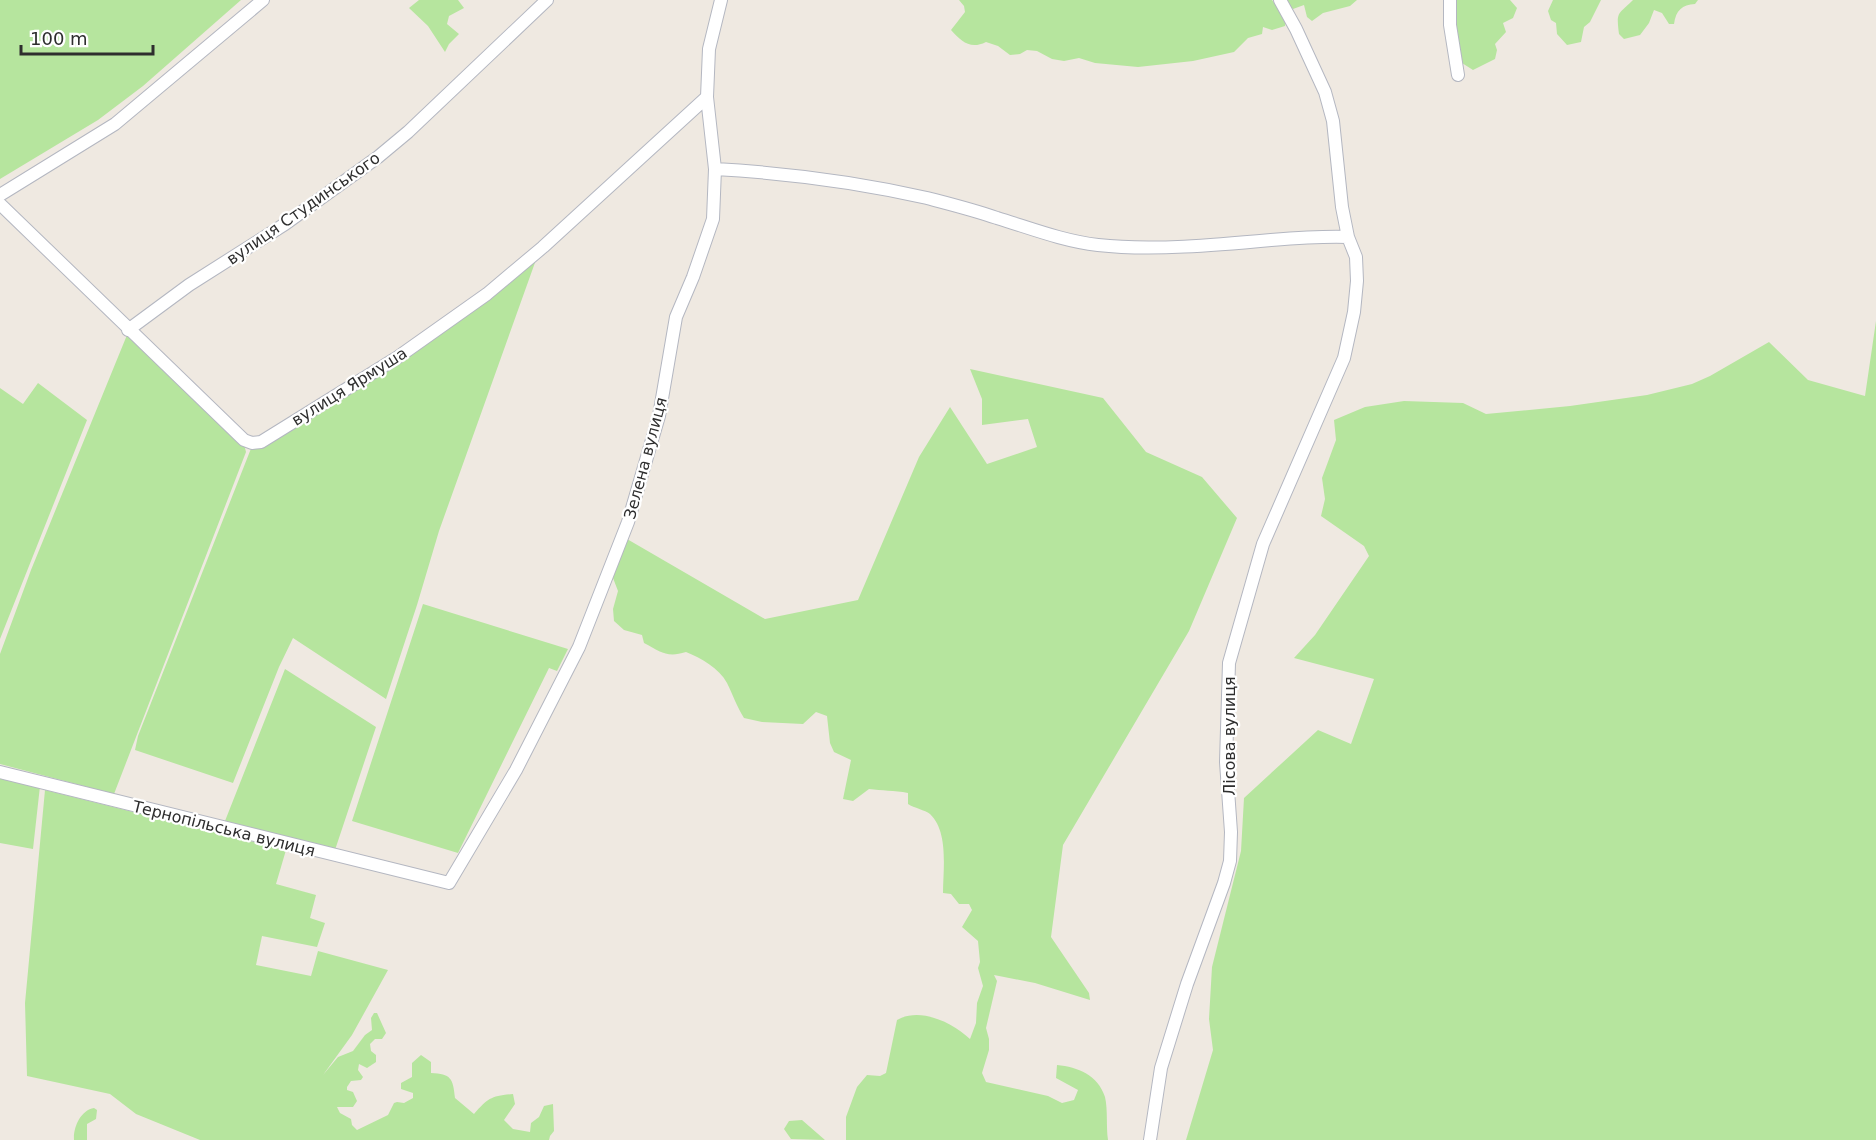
<svg xmlns="http://www.w3.org/2000/svg" width="1876" height="1140" viewBox="0 0 1876 1140" font-family="'DejaVu Sans',sans-serif">
<style>
.green{fill:#b6e59e}
.lines{fill:none;stroke-linecap:round;stroke-linejoin:round}
.minor-casing{stroke:#b4b7c1;stroke-width:14}
.minor{stroke:#fff;stroke-width:12}
.labels{text-anchor:middle;stroke-width:4.5;stroke-linejoin:round;paint-order:stroke}
.street-label{font-size:16px;fill:#2e2e2e;stroke:#fff}
</style>
<rect width="100%" height="100%" fill="#efe9e1"/>
<path class="green" d="M0 0H241L143 86 98 120 0 179Z
M419 0H458L464 8 449 16 447 24 459 34 449 44 445 52 428 26 409 8Z
M959 0H1272L1286 18 1285 26 1272 30 1263 27 1262 34 1248 38 1234 52 1193 61 1138 67 1095 63 1079 58 1064 61 1052 59 1037 51 1027 50 1020 54 1010 55 998 46 986 42C970 50 961 41 951 30L965 12 964 6Z
M1284 0H1357L1350 6 1323 13 1312 21 1307 17 1304 5 1293 9Z
M1457 0H1510L1517 8 1513 18 1503 23 1506 32 1495 44 1497 50 1495 59 1473 70 1462 63 1454 24 1457 9 1454 3Z
M1553 0H1601L1590 22 1584 27 1581 42 1567 45 1557 34 1556 23 1551 20 1548 11Z
M1633 0H1698L1695 4C1682 5 1676 10 1674 24H1669L1662 13 1654 10 1649 23 1640 35 1624 39 1619 34C1616 11 1618 15 1633 0Z
M537 257 439 531 417 605 386 699 293 638 279 667 233 783 135 750 138 736 252 446 262 444Z
M1876 321V1140H1186L1213 1050 1209 1019 1212 967 1241 851 1244 798 1318 730 1351 744 1374 679 1294 658 1315 635 1369 556 1364 546 1321 516 1325 499 1322 478 1336 440 1334 420 1365 407 1404 401 1463 403 1486 414 1570 406 1647 395 1692 384 1710 376 1769 342 1808 380 1865 396Z
M127 335 244 444 246 452 114 794 0 764V654L31 570Z
M970 369 1103 398 1146 452 1202 477 1237 518 1189 631 1063 845 1051 937 1089 993 1090 1000 1035 983 994 975 997 981 986 1028 989 1039V1050L982 1073 986 1082 1048 1096 1062 1103 1074 1100 1078 1090 1056 1078 1057 1065C1078 1067 1098 1075 1105 1097 1108 1110 1106 1126 1108 1140H846V1117L857 1087 867 1075 880 1076 886 1073 897 1020C920 1007 952 1022 970 1039L976 1023 977 1003 983 986 978 968 980 962 978 941 962 927 972 910 969 904H959L951 894 943 893C943 870 949 832 930 814 925 810 914 808 908 804V793C894 790 882 791 869 789L853 801 843 799 851 760 834 752 830 743 827 716 816 712 803 724 762 722 744 718C737 707 733 695 727 683 719 668 701 658 686 652 667 658 661 652 644 643L642 635 624 630 614 621 613 609 618 591 613 578 627 539 765 619 858 600 919 457 950 407 987 464 1037 447 1028 419 982 425V399Z
M38 383 87 420 0 639V388L23 404Z
M423 604 568 649 557 671 549 668 458 853 352 821Z
M285 669 376 727 335 850 225 821Z
M0 776 40 786 33 849 0 843Z
M45 790 286 850 276 884 316 895 310 918 325 923 317 947 262 936 256 965 311 976 318 951 388 970 352 1035 323 1075 338 1057 353 1051 365 1035 372 1030 371 1018 374 1013H377L386 1033 382 1039H375L370 1044 371 1051 376 1055V1062L367 1068 359 1064 358 1070 363 1077 361 1080 351 1081 347 1087V1090L353 1092 357 1101 353 1107H337L340 1113 351 1119 352 1125 357 1130 388 1115 394 1103 397 1102 404 1103 413 1098V1093L401 1089V1083L412 1077V1063L421 1055 431 1062V1073C451 1074 453 1078 455 1098L474 1114C488 1098 491 1096 513 1094L515 1104 504 1120 513 1129 530 1132 531 1123 539 1117 544 1106 553 1104 554 1131 550 1136 549 1140H200L136 1114 110 1094 27 1076 25 1003Z
M94 1108 97 1110 96 1119 87 1124V1140H74C73 1127 81 1110 94 1108Z
M802 1120 825 1140 791 1139 784 1129 789 1121Z"/>
<g class="lines">
<defs>
<path id="minor" d="M1450 0V25L1458 75
M715 169C786 173 857 182 927 198 950 204 974 210 997 218 1030 228 1063 241 1098 245 1151 251 1217 245 1271 240 1296 238 1322 236 1348 237
M0 195 115 124 263 0
M0 204 244 440 252 443 261 442 398 357 487 294 543 247 707 97
M128 330 189 285 285 224 378 157 408 132 547 0
M0 772 449 883 516 770 579 647 628 522 659 416 676 317 693 277 713 219 715 169 707 97 709 49 721 0
M1150 1140 1161 1068 1187 984 1224 883 1230 861 1231 832 1226 762 1229 663 1263 544 1344 358 1354 312 1357 281 1356 257 1348 237 1342 207 1333 121 1325 92 1296 29 1280 0"/>
</defs>
<use href="#minor" class="minor-casing"/>
<use href="#minor" class="minor"/>
</g>
<g class="labels">
<g class="street-label">
<text transform="translate(303 208) rotate(-35)" y="6">вулиця Студинського</text>
<text transform="translate(349 386) rotate(-32)" y="6">вулиця Ярмуша</text>
<text transform="translate(645 458) rotate(-75)" y="6">Зелена вулиця</text>
<text transform="translate(1229 736) rotate(-90)" y="6">Лісова вулиця</text>
<text transform="translate(224 828) rotate(14)" y="6">Тернопільська вулиця</text>
</g>
</g>
<path d="M21 45v9h132v-9" fill="none" stroke="#2e2e2e" stroke-width="3"/>
<text x="30" y="45" font-size="18" fill="#2e2e2e" stroke="#ffffff" stroke-width="4.5" paint-order="stroke">100 m</text>
</svg>
